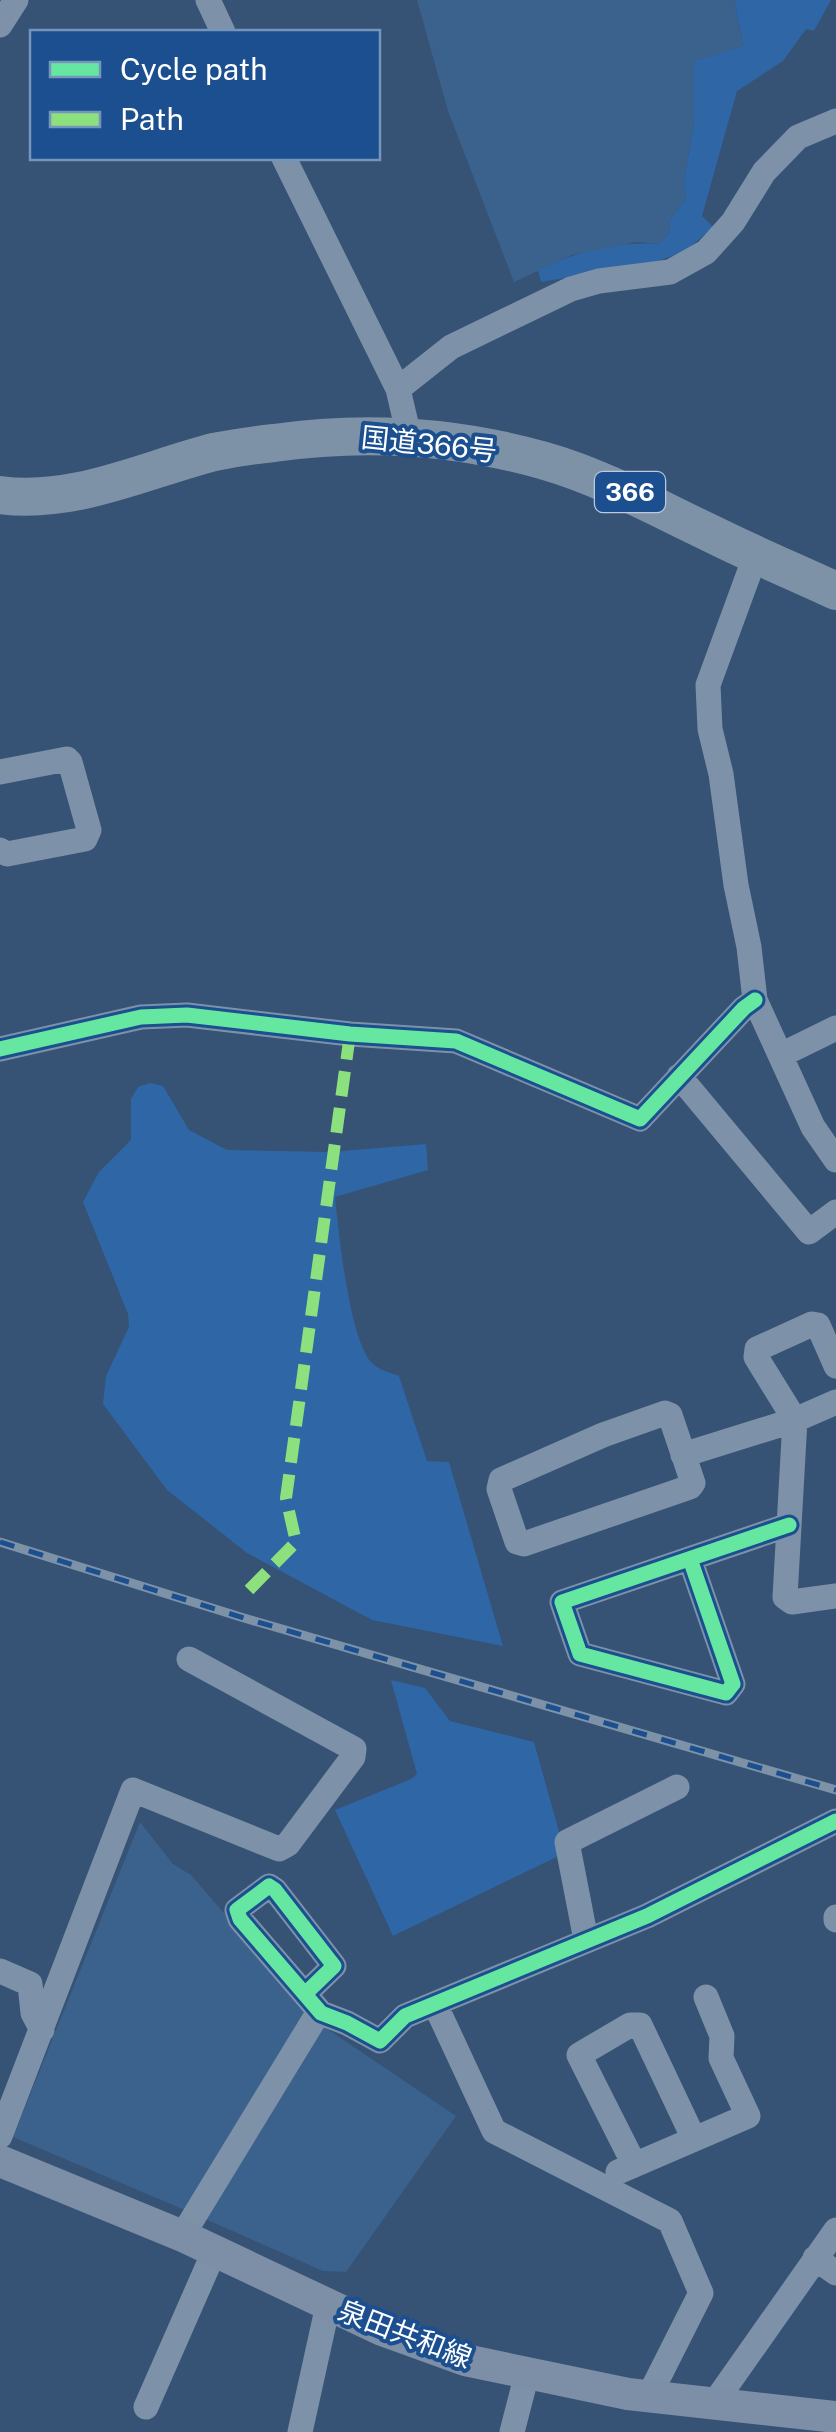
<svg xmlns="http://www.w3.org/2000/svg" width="836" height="2432" viewBox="0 0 836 2432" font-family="'Public Sans','Noto Sans JP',sans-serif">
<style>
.green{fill:#2f66a5}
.water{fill:#3b618d}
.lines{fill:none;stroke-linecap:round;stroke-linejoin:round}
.minor{stroke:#7d92a8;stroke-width:25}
.major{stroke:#7d8ea7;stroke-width:32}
.highway{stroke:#7e92a7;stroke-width:38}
.rail-casing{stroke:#7e92a7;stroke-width:9}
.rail{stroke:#1b4f8f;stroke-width:5;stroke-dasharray:15;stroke-linecap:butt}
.quiet{stroke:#8de07e;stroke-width:12;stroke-dasharray:25 12;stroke-linecap:butt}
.cycleway-casing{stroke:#1b4f8f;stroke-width:21}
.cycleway{stroke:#66e7a1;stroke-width:15}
.labels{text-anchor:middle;stroke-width:8;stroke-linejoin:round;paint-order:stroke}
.shield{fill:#1b4f8f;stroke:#bbcadd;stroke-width:2.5}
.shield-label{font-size:25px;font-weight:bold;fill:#fff}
.street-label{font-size:28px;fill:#fff;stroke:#1b4f8f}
</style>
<rect width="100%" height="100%" fill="#365274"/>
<path class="green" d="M734 0H831L814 31 806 29 783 61 737 91 702 216 713 227 688 249 657 262 541 282 538 270C574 252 618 241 659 244L669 233 670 220 686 198 683 185 694 123V61L743 45Z
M150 1083 163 1086 189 1130 227 1150 329 1152 426 1144 428 1170 335 1197C339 1234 349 1336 371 1362 378 1370 389 1372 399 1376L427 1461 449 1462 503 1646 372 1620 247 1553 167 1490 103 1404 106 1376 129 1327 128 1314 83 1202 99 1172 131 1140V1099L138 1087Z
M391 1680 425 1688 450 1721 534 1742 565 1853 393 1936 335 1810 411 1779 417 1774Z"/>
<path class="water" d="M417 0H734L743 46 694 61V123L683 185 686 198 670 220 669 233 659 244 637 242 572 255 514 282 448 111Z
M140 1822 173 1864 191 1875 308 2010 187 2211 13 2137Z
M323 2026 456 2116 346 2272 323 2271 203 2218Z"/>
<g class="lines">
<path class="minor" d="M208 0 223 32
M0 25 16 0
M284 158 398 389 409 436
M398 389 451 347 571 289 599 281 670 272 706 252 733 222 764 172 798 137 836 121
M756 554 708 685 710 729 721 774 736 885 749 947 755 1000 813 1127 836 1160
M0 772 67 759 70 762 89 830 85 839 7 854 0 850
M0 1049 141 1017 187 1015 350 1034 456 1041 640 1119 744 1008 755 1000
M781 1055 836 1028
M679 1076 809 1232 836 1212
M836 1366 818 1325 812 1324 757 1349 756 1357 795 1420 785 1597 792 1602 836 1596
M665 1413 670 1415 693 1483 690 1487 524 1544 517 1542 499 1489 501 1480 603 1435Z
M683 1455 795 1420 836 1402
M690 1559 733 1684 726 1693 580 1654 562 1602 789 1525
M836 1917V1920
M586 1940 567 1842 677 1787
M0 1971 30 1984 33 2013 42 2030
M306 1993 334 1966 275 1890 269 1886 237 1910 240 1919 321 2013 347 2023 380 2041 405 2016 647 1916 836 1821
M435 2004 494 2131 670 2221 701 2293 649 2396
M0 2136 133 1790 279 1849 288 1844 353 1757 354 1749 189 1659
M634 2164 579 2055 630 2025H640L694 2139
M618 2172 748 2116 721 2058 722 2036 706 1997
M185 2237 190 2223 315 2018 321 2013
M815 2258 836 2273
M715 2402 836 2230
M146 2407 214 2252
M300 2432 328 2305
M512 2432 527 2374"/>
<path class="major" d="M0 2161 185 2237 382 2330 465 2360 628 2394 836 2417"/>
<path class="highway" d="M0 495C74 505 144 470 214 452 234 448 255 445 274 443 365 430 457 436 545 461 604 478 657 508 712 534 752 554 795 572 836 591"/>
<defs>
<path id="rail" d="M0 1542 244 1618 836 1790"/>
</defs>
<use href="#rail" class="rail-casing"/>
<use href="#rail" class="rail"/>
<path class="quiet" d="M249 1590 296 1542 286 1498 350 1034"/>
<defs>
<path id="cycleway" d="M0 1049 141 1017 187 1015 350 1034 456 1041 640 1119 744 1008 755 1000
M690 1559 733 1684 726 1693 580 1654 562 1602 789 1525
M306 1993 334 1966 275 1890 269 1886 237 1910 240 1919 321 2013 347 2023 380 2041 405 2016 647 1916 836 1821"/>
</defs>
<use href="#cycleway" class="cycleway-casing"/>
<use href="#cycleway" class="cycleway"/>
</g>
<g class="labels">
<rect class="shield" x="595" y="472" width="70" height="40" rx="8"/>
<g class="shield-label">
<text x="630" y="501">366</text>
</g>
<g class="street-label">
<text transform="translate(429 444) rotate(6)" y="10">国道366号</text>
<text transform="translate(405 2334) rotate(21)" y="10">泉田共和線</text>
</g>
</g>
<rect x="30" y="30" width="350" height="130" fill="#1b4f8f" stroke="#7695bc" stroke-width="2.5"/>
<rect x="50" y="62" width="50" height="15" fill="#66e7a1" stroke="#7695bc" stroke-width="2.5"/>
<text x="120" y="80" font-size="30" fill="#ffffff">Cycle path</text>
<rect x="50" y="112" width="50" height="15" fill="#8de07e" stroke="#7695bc" stroke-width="2.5"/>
<text x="120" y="130" font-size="30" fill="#ffffff">Path</text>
</svg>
